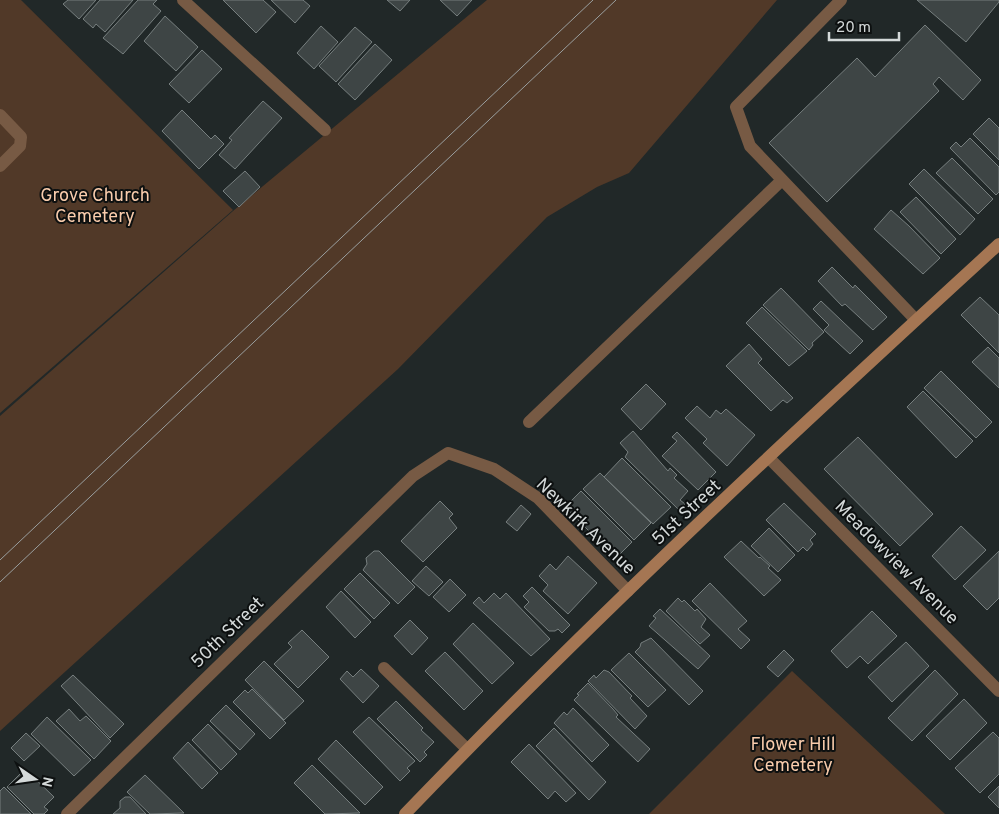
<svg xmlns="http://www.w3.org/2000/svg" width="999" height="814" viewBox="0 0 999 814" font-family="Overpass,sans-serif">
<style>
.green{fill:#513928}
.building{fill:#3e4545;stroke:#777f7f}
.lines{fill:none;stroke-linecap:round;stroke-linejoin:round}
.lane{stroke:#775a44;stroke-width:12}
.street{stroke:#775a44;stroke-width:12}
.secondary{stroke:#a57653;stroke-width:12}
.tram{stroke:#9a9f9f;stroke-width:1}
.labels{text-anchor:middle;stroke-width:4;stroke-linejoin:round;paint-order:stroke}
.park-label{font-size:18px;fill:#f9ccac;stroke:#0d1010}
.street-label{font-size:18px;fill:#d4d9d9;stroke:#0d1010}
</style>
<rect width="100%" height="100%" fill="#212828"/>
<path class="green" d="M0 0H21L233 210 0 413Z
M487 0H777L629 173 597 187 547 217 398 369 0 731V416L233 211Z
M792 671 945 814H649Z"/>
<path class="building" d="M68 0H96L79 19 63 4Z
M100 0H133L105 32 96 24 93 28 83 19Z
M138 0H157L153 4 161 11 123 54 103 38Z
M223 0H263L276 12 256 33Z
M271 0H303L310 6 295 23Z
M387 0H410L400 11Z
M440 0H472L457 16Z
M917 0H999V2L966 42Z
M165 16 198 47 176 71 144 41Z
M925 25 981 80 963 100 939 77 933 84 939 91 827 202 769 143 857 58 875 77Z
M321 26 338 42 314 69 297 53Z
M355 27 372 42 336 82 319 66Z
M375 44 392 60 355 100 338 84Z
M202 50 222 69 189 103 169 84Z
M263 101 282 118 235 169 219 155 232 140 229 138Z
M182 110 211 139 215 135 224 144 199 169 162 131Z
M989 118 999 128V160L973 134Z
M970 138 999 167V192L996 195 950 148 956 142 961 147Z
M952 158 993 199 978 214 936 173Z
M924 169 975 219 960 235 909 184Z
M245 171 260 187 239 207 223 191Z
M916 197 956 239 941 254 900 212Z
M891 210 909 226 940 258 923 274 874 229Z
M832 267 853 288 855 285 887 317 873 330 845 304 842 306 818 281Z
M781 288 824 332 812 343 813 345 809 350 763 305Z
M980 297 999 315V353L961 315Z
M821 301 863 341 850 354 824 330 829 325 813 309Z
M762 307 807 351 789 366 746 323Z
M749 344 762 359 758 363 793 398 787 403 783 400 771 411 726 366Z
M988 347 999 358V388L972 362Z
M941 371 992 422 976 438 924 388Z
M646 384 666 404 641 430 621 409Z
M923 391 973 441 956 458 907 407Z
M697 406 710 418 716 410 721 414 726 409 755 435 727 466 703 443 707 439 685 418Z
M633 431 668 471 670 468 677 475 674 478 688 491 680 500 685 504 679 510 625 457 628 452 620 443Z
M677 432 716 472 698 490 662 456 677 441 672 437Z
M858 437 933 514 900 546 824 469Z
M622 458 671 507 653 524 604 477Z
M600 473 651 523 634 540 583 489Z
M581 491 632 542 616 558 565 507Z
M440 501 453 514 449 518 457 528 423 562 401 541Z
M784 503 816 534 810 540 813 544 807 551 803 547 798 552 766 520Z
M521 505 531 514 517 531 506 522Z
M961 526 986 550 955 580 932 556Z
M769 528 795 555 778 572 751 546Z
M741 541 759 558 760 557 770 566 768 568 781 580 764 596 724 557Z
M374 551H379L415 587 398 604 363 570 367 564 366 558Z
M999 551V598L987 610 963 586Z
M568 556 597 583 568 614 543 591 548 585 539 576 550 564 556 570Z
M426 566 443 582 429 596 412 581Z
M360 573 390 603 374 619 344 589Z
M450 579 466 595 449 612 433 597Z
M710 583 747 621 738 629 750 640 741 649 692 601Z
M532 587 570 625 562 633 558 629 555 631H549L524 607 529 602 523 596Z
M341 591 371 622 355 638 326 607Z
M494 593 500 599 506 593 550 639 531 656 473 603 479 597 484 603Z
M678 598 682 602 684 600 695 611 697 609 706 619 701 627 710 635 700 644 666 611Z
M660 609 710 656 698 669 649 626 656 618 653 616Z
M872 611 897 636 868 664 860 656 847 668 831 651Z
M410 620 428 638 412 655 394 636Z
M473 623 514 663 492 684 453 644Z
M302 630 329 657 298 688 274 664 292 647 288 643Z
M651 638 703 691 689 705 635 652 640 647 641 643Z
M906 642 929 666 892 702 868 677Z
M784 650 794 660 778 677 767 667Z
M445 652 483 691 464 710 425 671Z
M629 653 666 690 648 707 611 670Z
M264 661 304 701 284 720 245 680Z
M361 669 379 686 363 703 340 679 347 671 353 677Z
M604 670 609 672 632 696 630 698 647 716 635 729 588 681 594 675 596 678Z
M935 670 958 694 912 741 888 718Z
M73 675 124 724 110 738 61 686Z
M588 683 613 709 618 715 616 717 650 749 638 762 574 700 579 695 577 694Z
M252 689 286 723 270 739 233 702 245 690 248 693Z
M964 699 987 723 950 760 926 736Z
M396 701 423 728 421 730 434 742 424 752 427 755 420 762 377 719Z
M226 705 255 734 240 750 210 721Z
M573 708 609 745 592 762 554 723 564 712 567 715Z
M69 709 80 721 86 716 111 741 94 759 56 721Z
M47 717 91 760 74 776 31 734Z
M369 717 415 761 407 768 410 771 400 781 353 732Z
M208 724 237 754 221 770 192 740Z
M554 728 606 782 589 800 536 746Z
M993 732 999 738V774L980 793 955 768Z
M26 733 40 746 24 761 11 748Z
M336 740 383 787 365 805 318 759Z
M188 742 218 773 202 789 173 758Z
M529 744 576 793 566 802 555 791 548 799 511 762Z
M312 765 360 813 325 814 294 783Z
M25 769 54 797 44 807 48 810 44 814H34L7 787Z
M145 775 184 813 150 814 127 792Z
M999 786V808L988 797Z
M4 787 31 814H0V791Z
M125 797H130L146 814H113L120 808V801Z"/>
<g class="lines">
<path class="lane" d="M841 0 736 107 750 146 916 320
M0 115 21 137 20 146 0 166
M529 422 781 181"/>
<path class="street" d="M183 0 325 130
M769 458 999 691
M384 668 467 749
M67 814 413 476 448 453 494 469 538 498 628 591"/>
<path class="secondary" d="M405 814C595 616 797 429 999 244"/>
<path class="tram" d="M0 560 593 0
M0 582 616 0"/>
</g>
<g class="labels">
<g class="park-label">
<text x="95" y="201">Grove Church<tspan x="95" dy="21">Cemetery</tspan></text>
<text x="793" y="750">Flower Hill<tspan x="793" dy="21">Cemetery</tspan></text>
</g>
<g class="street-label">
<text transform="translate(686 512) rotate(-43)" y="6">51st Street</text>
<text transform="translate(586 526) rotate(44)" y="6">Newkirk Avenue</text>
<text transform="translate(897 562) rotate(45)" y="6">Meadowview Avenue</text>
<text transform="translate(227 632) rotate(-44)" y="6">50th Street</text>
</g>
</g>
<g transform="translate(35 779) rotate(103)" stroke="#0d1010" stroke-width="4" paint-order="stroke">
<path d="M0-4L9 19L0 12L-9 19Z" fill="#d4d9d9"/>
<text y="-8" font-size="14" font-weight="bold" text-anchor="middle" fill="#d4d9d9">N</text>
</g>
<path d="M829 32v8h70v-8" fill="none" stroke="#d4d9d9" stroke-width="2.5"/>
<text x="836" y="32" font-size="15" fill="#d4d9d9" stroke="#0d1010" stroke-width="4" paint-order="stroke">20 m</text>
</svg>
